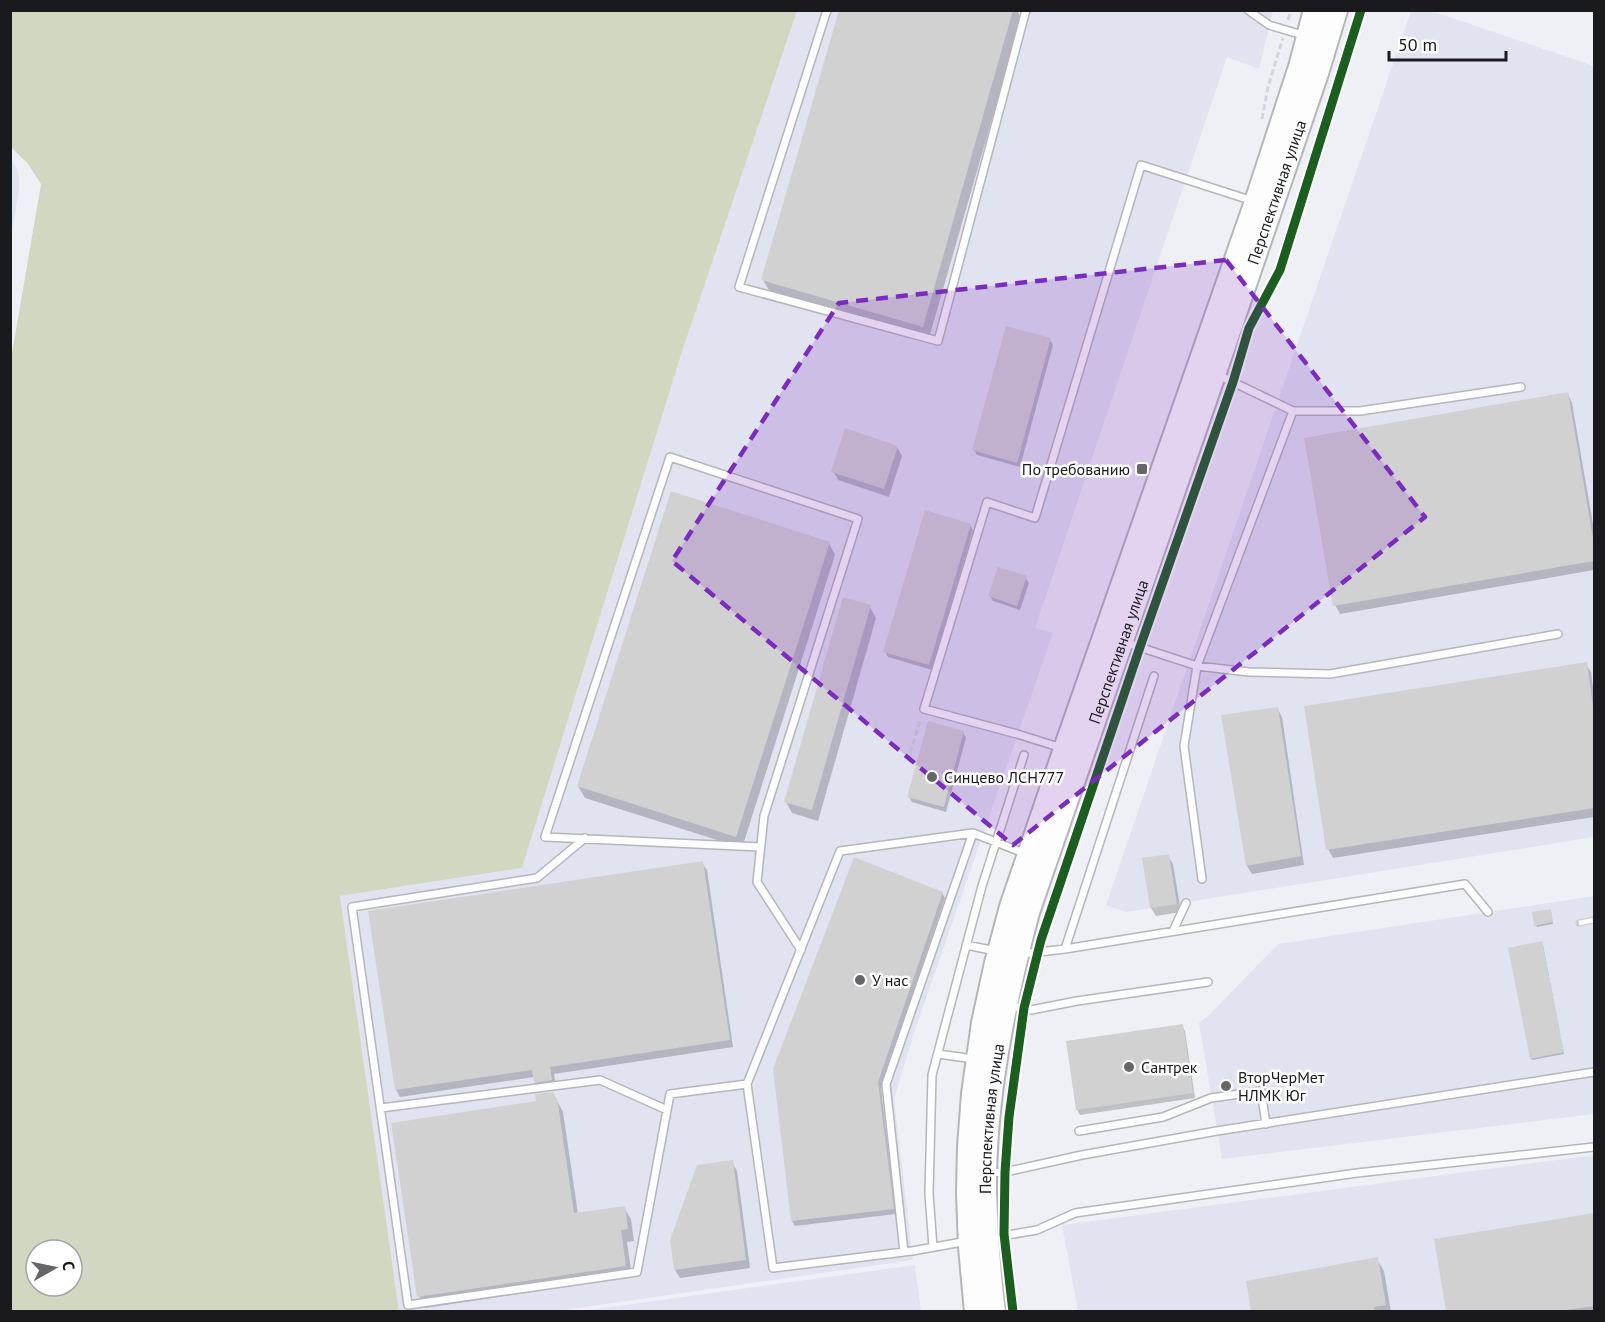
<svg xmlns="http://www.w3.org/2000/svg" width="1605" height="1322" viewBox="0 0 1605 1322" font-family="'PT Sans',sans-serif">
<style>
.built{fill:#e2e3f0}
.green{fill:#d2d7c1;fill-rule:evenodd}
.shadow{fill:#0003}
.building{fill:#d2d1d2}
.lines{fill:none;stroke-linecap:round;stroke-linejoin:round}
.lane-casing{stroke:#b5b6bb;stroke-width:10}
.primary-casing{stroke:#b5b6bb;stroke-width:26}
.path{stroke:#d5d5d7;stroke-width:3;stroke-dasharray:6 3;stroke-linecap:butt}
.lane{stroke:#fdfdfe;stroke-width:7}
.primary{stroke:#fdfdfe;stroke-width:22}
.rail-casing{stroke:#cdcdcf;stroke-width:7}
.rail{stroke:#fff;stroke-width:4.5;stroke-dasharray:14;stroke-linecap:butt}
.cycleway-casing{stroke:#fff;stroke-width:13}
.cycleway{stroke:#1b5e20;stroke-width:9}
.marked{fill:#7b2cbf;fill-opacity:0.2;stroke:#7b2cbf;stroke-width:4.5;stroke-dasharray:12 8;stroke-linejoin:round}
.poi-dot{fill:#65656a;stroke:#fff;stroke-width:2}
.labels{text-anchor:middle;stroke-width:5;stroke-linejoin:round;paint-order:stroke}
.street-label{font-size:16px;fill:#1a1a1e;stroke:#fff}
.poi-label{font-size:16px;fill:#1a1a1e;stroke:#fff;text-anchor:start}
</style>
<rect width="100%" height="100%" fill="#eff0f6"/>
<path class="built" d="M797 11H1273L1259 69 1227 57 1035 628 1053 633 914 1033 894 1099 913 1260 557 1311H399L340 896 522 868 681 355Z
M1411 11H1432L1594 66V837L1126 912 1106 905Z
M11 161 17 168 19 178V190L11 235Z
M1594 896V1114L1222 1159 1199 1023 1211 1013 1278 944Z
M1594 1155V1311H1078L1062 1225Z
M915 1265 921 1311H589V1310Z"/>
<path class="green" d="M10 11H797L681 355 522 868 340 896 399 1311H11L10 365 41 184 28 164 11 147ZM36 1250H72V1286H36Z"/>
<path class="shadow" d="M840 10H1017L1021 18 929 338 770 292 763 280Z
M1050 340 1053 345 1020 467 977 455 974 450Z
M1568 394 1572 403 1594 530V570L1340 614 1335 605Z
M897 447 902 456 889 497 838 480 833 471Z
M970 525 973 530 932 670 888 657 885 651Z
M829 543 835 555 742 848 585 798 578 786Z
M1026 578 1029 583 1020 610 993 601 990 596Z
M870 607 876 618 818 821 792 813 786 802Z
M1586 664 1591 672 1594 696V817L1333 858 1328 849Z
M1277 708 1282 717 1304 865 1252 874 1247 866 1223 717Z
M963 732 966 738 946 812 912 802 909 797Z
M1168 856 1173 864 1181 912 1156 916 1151 908Z
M702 863 707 870 733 1047 554 1074 556 1088 539 1090 535 1082 534 1077 400 1097 396 1090Z
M942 893 945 898 881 1088 896 1214 795 1226 792 1221 774 1069Z
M1551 912 1553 924 1537 927 1536 925Z
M1543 945 1564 1054 1532 1060 1531 1058Z
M1182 1026 1185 1031 1195 1098 1080 1115 1077 1110 1067 1043Z
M553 1093 563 1112 578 1214 624 1208 631 1219 634 1241 627 1242 632 1277 425 1308 419 1296 538 1103Z
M732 1162 737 1171 750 1268 680 1278 675 1270Z
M1594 1215V1311L1447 1312 1436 1240Z
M1377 1259 1384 1271 1391 1312H1253L1248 1282Z"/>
<path class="building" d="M839 10H1013L923 327 761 280Z
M1006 326 1051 338 1017 463 972 450Z
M1568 392 1594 544V561L1333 606 1304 438Z
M845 428 898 446 884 489 831 472Z
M671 491 830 542 736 837 577 786Z
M925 510 971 524 929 665 883 652Z
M998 567 1027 576 1017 606 988 596Z
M843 597 871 605 812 810 784 802Z
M1587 662 1594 714V808L1326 850 1304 706Z
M1278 707 1301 856 1246 866 1221 715Z
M928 721 964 731 944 807 907 797Z
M1169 854 1177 904 1150 908 1142 858Z
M854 857 943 892 878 1082 894 1209 791 1221 773 1069Z
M703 861 730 1040 550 1067 552 1080 534 1083 532 1070 395 1090 368 911Z
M1551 909 1553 922 1534 926 1532 912Z
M1542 941 1564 1052 1530 1059 1508 948Z
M1183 1024 1193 1093 1076 1110 1066 1041Z
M554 1092 555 1099 557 1098 574 1213 625 1206 628 1229 621 1230 626 1266 417 1297 391 1123 536 1101 535 1094Z
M733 1160 746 1260 674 1270 670 1240 697 1165Z
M1594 1213V1306L1559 1311H1446L1434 1239Z
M1378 1257 1386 1305 1374 1307 1375 1311H1251L1246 1281Z"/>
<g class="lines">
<defs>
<path id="lane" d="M827 10 739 287 938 341 1026 10
M1248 10 1269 25 1306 36
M1216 374 1293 411H1360L1521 387
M1124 642 1197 666 1249 672 1330 674 1558 634
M1062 748 1017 734 924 709 987 502 1035 518 1141 165 1253 201
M973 833 1026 854
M585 838 537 878 352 907 408 1305 637 1272 670 1094 747 1084
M760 847 545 837 670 457 858 519 764 816 757 882 801 950
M1202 879 1184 746 1197 666 1293 411
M1173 931 1186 903
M966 945 996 951
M1065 949 1465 884 1488 912
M1022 954 1065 949 1154 676
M1010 1006 1031 1010 1077 1001 1208 982
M938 1054 974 1059
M381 1108 600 1080 667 1110
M1079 1131 1163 1117 1211 1098 1261 1091 1266 1124
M988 1173 1005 1172 1082 1155 1217 1131 1594 1072
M990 1238 1037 1230 1075 1213 1357 1173 1594 1147
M933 1247 929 1194 932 1075 982 886 1024 755
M904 1252 886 1084 973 833 840 851 747 1084 773 1268 912 1251 968 1241"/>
<g id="primary">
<path d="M976 1312 970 1247 968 1193 969 1147 973 1094 983 1023 996 963 1011 907 1065 749 1256 202 1300 67 1315 10"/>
<path id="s1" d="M994 1312C989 1272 986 1232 985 1192 984 1098 1004 1003 1028 912L1226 340 1317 73 1336 10"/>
</g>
</defs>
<use href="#lane" class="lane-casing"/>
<use href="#primary" class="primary-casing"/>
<path class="path" d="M1288 20 1291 10
M1262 119 1268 87 1283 38
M910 753 921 718"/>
<use href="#lane" class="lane"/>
<use href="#primary" class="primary"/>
<defs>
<path id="rail" d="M1579 923 1594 920"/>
</defs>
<use href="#rail" class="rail-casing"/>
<use href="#rail" class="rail"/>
<defs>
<path id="cycleway" d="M1013 1312 1004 1234 1005 1172 1009 1117 1024 1008 1041 940 1140 647 1233 382 1249 328 1280 270 1361 10"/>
</defs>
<use href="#cycleway" class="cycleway-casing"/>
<use href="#cycleway" class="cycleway"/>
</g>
<path class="marked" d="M1226 260 1425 517 1013 845 672 561 839 303Z"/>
<g class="poi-dot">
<rect x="1136" y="463" width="12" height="12" rx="3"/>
<circle cx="932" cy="777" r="6"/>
<circle cx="860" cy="980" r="6"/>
<circle cx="1129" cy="1067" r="6"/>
<circle cx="1226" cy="1086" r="6"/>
</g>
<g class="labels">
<g class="street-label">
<text dy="6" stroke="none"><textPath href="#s1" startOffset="1166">Перспективная улица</textPath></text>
<text dy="6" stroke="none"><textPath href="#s1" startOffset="680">Перспективная улица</textPath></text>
<text dy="6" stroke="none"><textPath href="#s1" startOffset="194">Перспективная улица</textPath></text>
</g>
<g class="poi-label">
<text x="1130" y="475" text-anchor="end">По требованию</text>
<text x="944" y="783">Синцево ЛСН777</text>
<text x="872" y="986">У нас</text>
<text x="1141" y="1073">Сантрек</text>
<text x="1238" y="1083">ВторЧерМет<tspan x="1238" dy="18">НЛМК Юг</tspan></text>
</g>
</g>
<rect width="1605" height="1322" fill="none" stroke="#1a1a1e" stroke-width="24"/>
<g transform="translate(54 1268) rotate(81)"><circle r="28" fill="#ffffff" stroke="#a3a3a5" stroke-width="1.5"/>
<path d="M0-4.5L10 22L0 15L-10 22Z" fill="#65656a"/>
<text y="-9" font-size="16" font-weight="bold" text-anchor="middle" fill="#1a1a1e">С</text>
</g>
<path d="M1389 51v9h117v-9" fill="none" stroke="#1a1a1e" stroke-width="3"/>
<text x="1398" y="51" font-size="18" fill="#1a1a1e" stroke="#ffffff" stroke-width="4.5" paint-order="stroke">50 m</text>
</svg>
